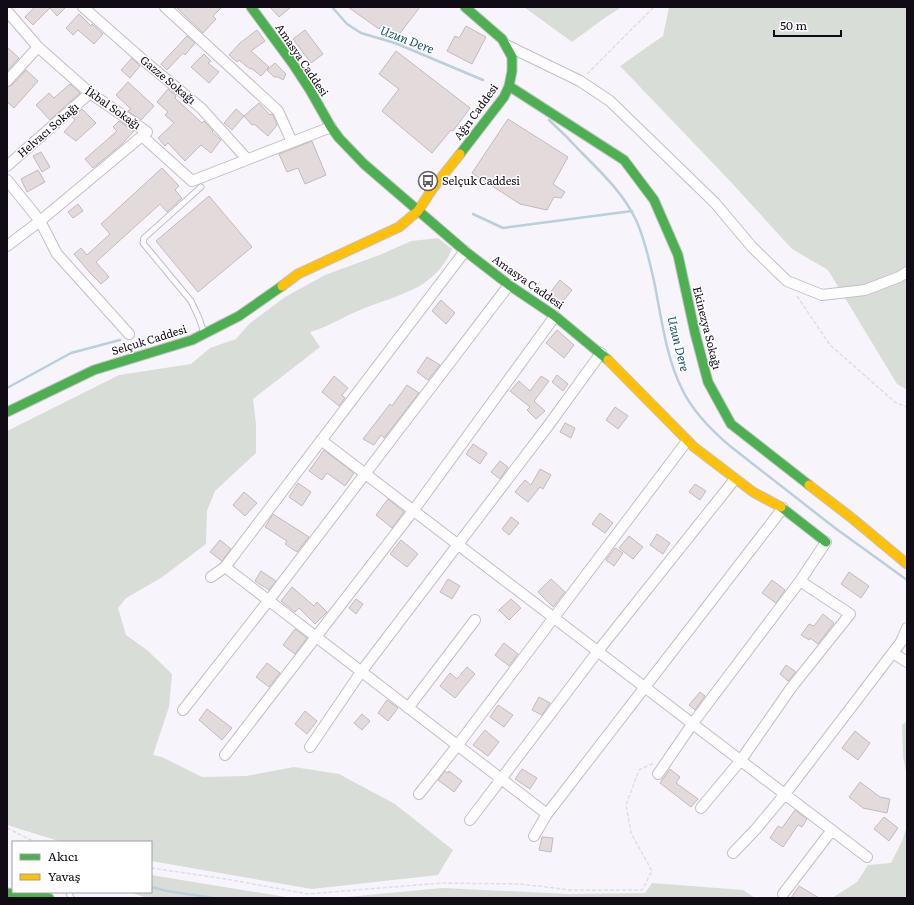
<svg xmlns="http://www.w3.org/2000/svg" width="914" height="905" viewBox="0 0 914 905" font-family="Literata,serif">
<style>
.green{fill:#d9ddd8}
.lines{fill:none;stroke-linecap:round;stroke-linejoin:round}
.stream{stroke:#b9cfdb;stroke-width:2.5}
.building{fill:#e3dadc;stroke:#c3babc}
.lane-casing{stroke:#c4bfc7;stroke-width:7}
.street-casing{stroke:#c4bfc7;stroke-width:12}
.fast-casing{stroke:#c4bfc7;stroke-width:11}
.slow-casing{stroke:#c4bfc7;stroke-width:11}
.path{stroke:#dfdee0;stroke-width:1.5;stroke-dasharray:4 2;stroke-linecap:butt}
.lane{stroke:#fefdfe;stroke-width:5}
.street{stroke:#fefdfe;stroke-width:10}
.fast{stroke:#4caf50;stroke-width:9}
.slow{stroke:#ffc107;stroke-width:9}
.labels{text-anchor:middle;stroke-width:3;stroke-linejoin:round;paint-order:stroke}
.street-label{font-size:11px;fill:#110b15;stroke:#fff}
.poi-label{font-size:11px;fill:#110b15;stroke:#fff;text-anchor:start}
.water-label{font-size:12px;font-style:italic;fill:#135569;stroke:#fff}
</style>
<rect width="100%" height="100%" fill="#f8f4fb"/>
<path class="green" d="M524 7H622L606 17 572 42Z
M669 7H907V390L897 384 828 270 792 249 729 180 620 66 663 36Z
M438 238 452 249C447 261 439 272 428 280 413 293 379 302 360 310 343 317 328 327 310 332L320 347 253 399 256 424V453L215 491 207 511 206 544 161 578 126 598 118 608 126 635 147 650 172 674 169 707 153 755 162 757 202 777 246 776 294 767 339 774 395 804 453 850 438 875 312 889 151 861V842H62L7 825V431L119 375 191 364 210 348 236 339 249 324 285 297 325 275 382 254 411 241Z
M907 721V776L903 757 902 725Z
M907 826V898H832L857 882 868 865 891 863 902 841Z
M151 875 292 898H148L129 892H151Z
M652 883 743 890 755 898H336L442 888 569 894 645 893Z"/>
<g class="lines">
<path class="stream" d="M332 7 347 24 361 33 395 43 483 80
M549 120C560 130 571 141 581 152 601 172 624 194 636 220 645 239 649 260 654 281 661 315 666 358 682 389 693 412 711 430 730 446L835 528 907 580
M473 214 503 228 632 211
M7 388 71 353 120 340
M151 887 167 891 214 898"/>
</g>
<path class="building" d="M35 7H66L57 16 50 8 33 25 25 17Z
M176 7H222L213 16 216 19 203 33Z
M270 7H291L279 17Z
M348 7H420L397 37 382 25 379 29Z
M79 14 91 26 92 24 103 34 94 44 78 30 73 35 66 28Z
M466 26 486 37 472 64 447 51 455 36 459 38Z
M257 30 265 41 251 51 269 67 261 76 251 68 250 69 239 60 237 62 229 55 240 43Z
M305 30 323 54 311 63 293 39Z
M187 36 195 43 185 55 183 53 167 70 161 64Z
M7 47 19 58 7 71Z
M396 51 470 108 453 131 451 130 432 153 382 111 399 89 379 74Z
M204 54 211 61 208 63 219 72 209 83 191 67Z
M132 58 140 66 130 78 121 70Z
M275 63 286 74 283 80 278 77H274L267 70Z
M26 70 38 81 14 108 7 102V87L12 85Z
M128 82 154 106 141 120 128 111 131 109 116 95Z
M70 84 80 93 50 120 36 105 49 93 54 98Z
M168 89 176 96 175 98 202 123 204 121 213 131 212 132 221 140 211 153 201 145 185 161 168 143 165 146 158 138 174 123 165 115 168 112 157 102Z
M259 103 270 115 271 114 273 115 277 125 268 136 254 124 252 125 244 116Z
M82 109 96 123 76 141 64 132 75 120 72 117Z
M236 109 244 116 232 130 224 123Z
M508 119 568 157 553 184 565 192 561 198 554 197 547 210 520 204 472 173Z
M119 121 134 131 121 145 93 168 85 159 117 131 113 127Z
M312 141 326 175 305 184 298 168 287 172 279 154Z
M41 152 50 167 42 172 33 156Z
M162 168 179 186 175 190 182 198 167 212 160 204 96 262 109 277 101 284 90 273 74 254 81 248 87 255 110 234 101 224Z
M38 170 45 182 27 192 21 179Z
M209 196 252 247 198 292 156 241Z
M78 204 83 211 73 218 68 212Z
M560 280 572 290 560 305 548 295Z
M441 300 455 313 446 324 432 311Z
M557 330 574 345 564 358 546 343Z
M427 357 440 365 428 380 417 372Z
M557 375 568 384 563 391 552 382Z
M334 376 348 388 342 395 345 398 339 406 322 392Z
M541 376 549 381 534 401 545 411 536 419 527 410 530 407 510 391 519 381 530 391Z
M407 385 419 393 384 438 381 435 374 445 363 439 390 404 392 406Z
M615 407 628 416 618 429 606 420Z
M565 423 575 428 571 438 560 432Z
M473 444 487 453 480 464 466 454Z
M324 450 354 473 345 486 327 473 322 480 309 471Z
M500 461 508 467 500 479 491 472Z
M540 469 551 475 543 489 540 487 528 502 515 492 525 480 531 485Z
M298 483 311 492 302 506 289 497Z
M695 484 706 491 700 500 689 492Z
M244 492 257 503 245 516 233 505Z
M388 499 404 512 392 528 376 515Z
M600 513 613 523 605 533 592 524Z
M273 514 309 537 297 552 285 544 287 541 265 527Z
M511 517 519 523 509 535 502 529Z
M657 534 670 543 663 554 650 545Z
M629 536 643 547 633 559 619 548Z
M220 540 231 549 222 561 210 552Z
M401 540 418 554 407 567 390 554Z
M615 548 623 553 614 566 606 560Z
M261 571 276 581 269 590 255 581Z
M849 572 869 586 861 598 841 584Z
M448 579 460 586 452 599 440 592Z
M551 579 565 592 553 607 538 592Z
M772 580 785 590 776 603 762 593Z
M292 587 314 606 317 602 327 612 315 624 299 608 295 612 281 601Z
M356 599 363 604 356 614 349 608Z
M511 599 521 608 509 620 499 610Z
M823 614 834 623 818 644 810 638 809 640 801 635 809 624 814 626Z
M295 629 307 638 295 654 283 645Z
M504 643 518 654 509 666 495 655Z
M267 663 280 673 269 687 256 677Z
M786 665 796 672 788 681 780 674Z
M467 667 475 674 455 698 440 686 450 673 457 679Z
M700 692 705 696 695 710 689 705Z
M539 697 550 703 542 715 532 710Z
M387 700 398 708 388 721 378 713Z
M498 705 513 715 504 727 490 717Z
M207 709 232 728 222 740 199 720Z
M305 711 317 721 307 734 295 724Z
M362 714 370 721 362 730 354 723Z
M485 730 499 742 488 756 473 745Z
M855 731 870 743 858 760 842 748Z
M522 769 537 778 530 789 515 779Z
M670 769 680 777 676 783 698 799 691 807 660 783Z
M445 771 448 773 449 771 462 781 454 792 438 780Z
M860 782 880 797 890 799 887 813 863 808 849 797Z
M795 810 807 819 802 827 798 825 783 847 770 838 778 826 782 828Z
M884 817 898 828 889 841 874 829Z
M542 837 553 838 551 852 539 850Z
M799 886 819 898H791Z"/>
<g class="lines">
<defs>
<path id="lane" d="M201 187 144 238 143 243 191 301 199 318 204 333
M69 892 71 898"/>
<path id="street" d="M83 7 142 59 201 108 247 159
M165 7 278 111 292 142
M7 11 38 47 90 93 147 132 142 136 192 181 331 127
M506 45 580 81 610 101 715 203 752 247 787 281 822 295 865 290 899 277 907 272
M7 81 38 47
M7 166 90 93
M7 180 40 221 57 254 129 334
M7 246 40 221 142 136
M321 440 867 857
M225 567 547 814
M211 577 225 567 465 251
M893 653 907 662
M408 708 475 620
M183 710 269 600 509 285
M310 747 361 672 548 426 601 353
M225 755 413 511 555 316
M658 774 693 723 800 581 826 542
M419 794 457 746 687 441
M701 808 741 760 791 688 850 614 800 581
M470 820 598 651 735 479
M534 836 547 814 783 508
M733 853 756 829 785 794 901 642 907 628
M783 894 832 830"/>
<path id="fast" d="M251 7 293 64 310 90 331 127 339 138 364 164 465 251 509 285 555 316 608 360
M509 86 624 160 654 200 678 255 695 333 708 382 731 424 809 485
M460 154 504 97 509 86 512 71V57L502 39 465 7
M7 412 94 370 192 340 239 316 282 286
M781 507 826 542
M7 893 49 898"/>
<path id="slow" d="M282 286 298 274 399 227 418 211 433 188 460 154
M608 360 694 447 753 492 781 507
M809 485 853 519 907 564"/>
</defs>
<use href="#lane" class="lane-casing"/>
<use href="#street" class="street-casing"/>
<use href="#fast" class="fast-casing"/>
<use href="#slow" class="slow-casing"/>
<path class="path" d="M587 74 654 7
M797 296 830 345 896 403 907 407
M7 828 35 842
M151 868 226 879 308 894 442 883 521 884 570 890H642L652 871 631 833 626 805 639 770 654 763"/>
<use href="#lane" class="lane"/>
<use href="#street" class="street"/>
<use href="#fast" class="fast"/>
<use href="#slow" class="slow"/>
</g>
<defs>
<symbol id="bus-ring" viewBox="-11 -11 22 22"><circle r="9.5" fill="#fff" stroke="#625d66" stroke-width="1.5"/><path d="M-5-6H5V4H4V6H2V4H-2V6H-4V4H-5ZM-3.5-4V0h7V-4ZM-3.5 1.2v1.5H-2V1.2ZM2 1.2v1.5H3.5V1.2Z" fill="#625d66"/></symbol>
</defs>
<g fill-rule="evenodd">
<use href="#bus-ring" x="417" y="170" width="22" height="22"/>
</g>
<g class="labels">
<g class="street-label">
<text transform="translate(302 60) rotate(56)" y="4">Amasya Caddesi</text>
<text transform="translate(168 80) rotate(40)" y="4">Gazze Sokağı</text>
<text transform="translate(113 108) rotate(35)" y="4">İkbal Sokağı</text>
<text transform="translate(476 112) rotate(-54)" y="4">Ağrı Caddesi</text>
<text transform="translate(48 130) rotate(-41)" y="4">Helvacı Sokağı</text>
<text transform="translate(528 282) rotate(35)" y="4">Amasya Caddesi</text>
<text transform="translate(707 328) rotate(76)" y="4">Ekinezya Sokağı</text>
<text transform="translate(149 340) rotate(-17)" y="4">Selçuk Caddesi</text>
</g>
<g class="poi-label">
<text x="442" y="185">Selçuk Caddesi</text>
</g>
<g class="water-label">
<text transform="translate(407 40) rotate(21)" y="4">Uzun Dere</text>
<text transform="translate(678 344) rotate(76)" y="4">Uzun Dere</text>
</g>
</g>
<rect width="914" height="905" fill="none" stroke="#110b15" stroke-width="16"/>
<rect x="12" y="841" width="140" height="52" fill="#ffffff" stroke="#a09da1"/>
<rect x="20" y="854" width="20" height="6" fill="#4caf50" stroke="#a09da1"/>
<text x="48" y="861" font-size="12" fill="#110b15">Akıcı</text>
<rect x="20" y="874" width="20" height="6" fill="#ffc107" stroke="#a09da1"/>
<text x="48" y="881" font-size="12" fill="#110b15">Yavaş</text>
<path d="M774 30v6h67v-6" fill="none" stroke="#110b15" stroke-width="2"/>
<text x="780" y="30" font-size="12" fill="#110b15" stroke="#ffffff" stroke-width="3" paint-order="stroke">50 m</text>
</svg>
